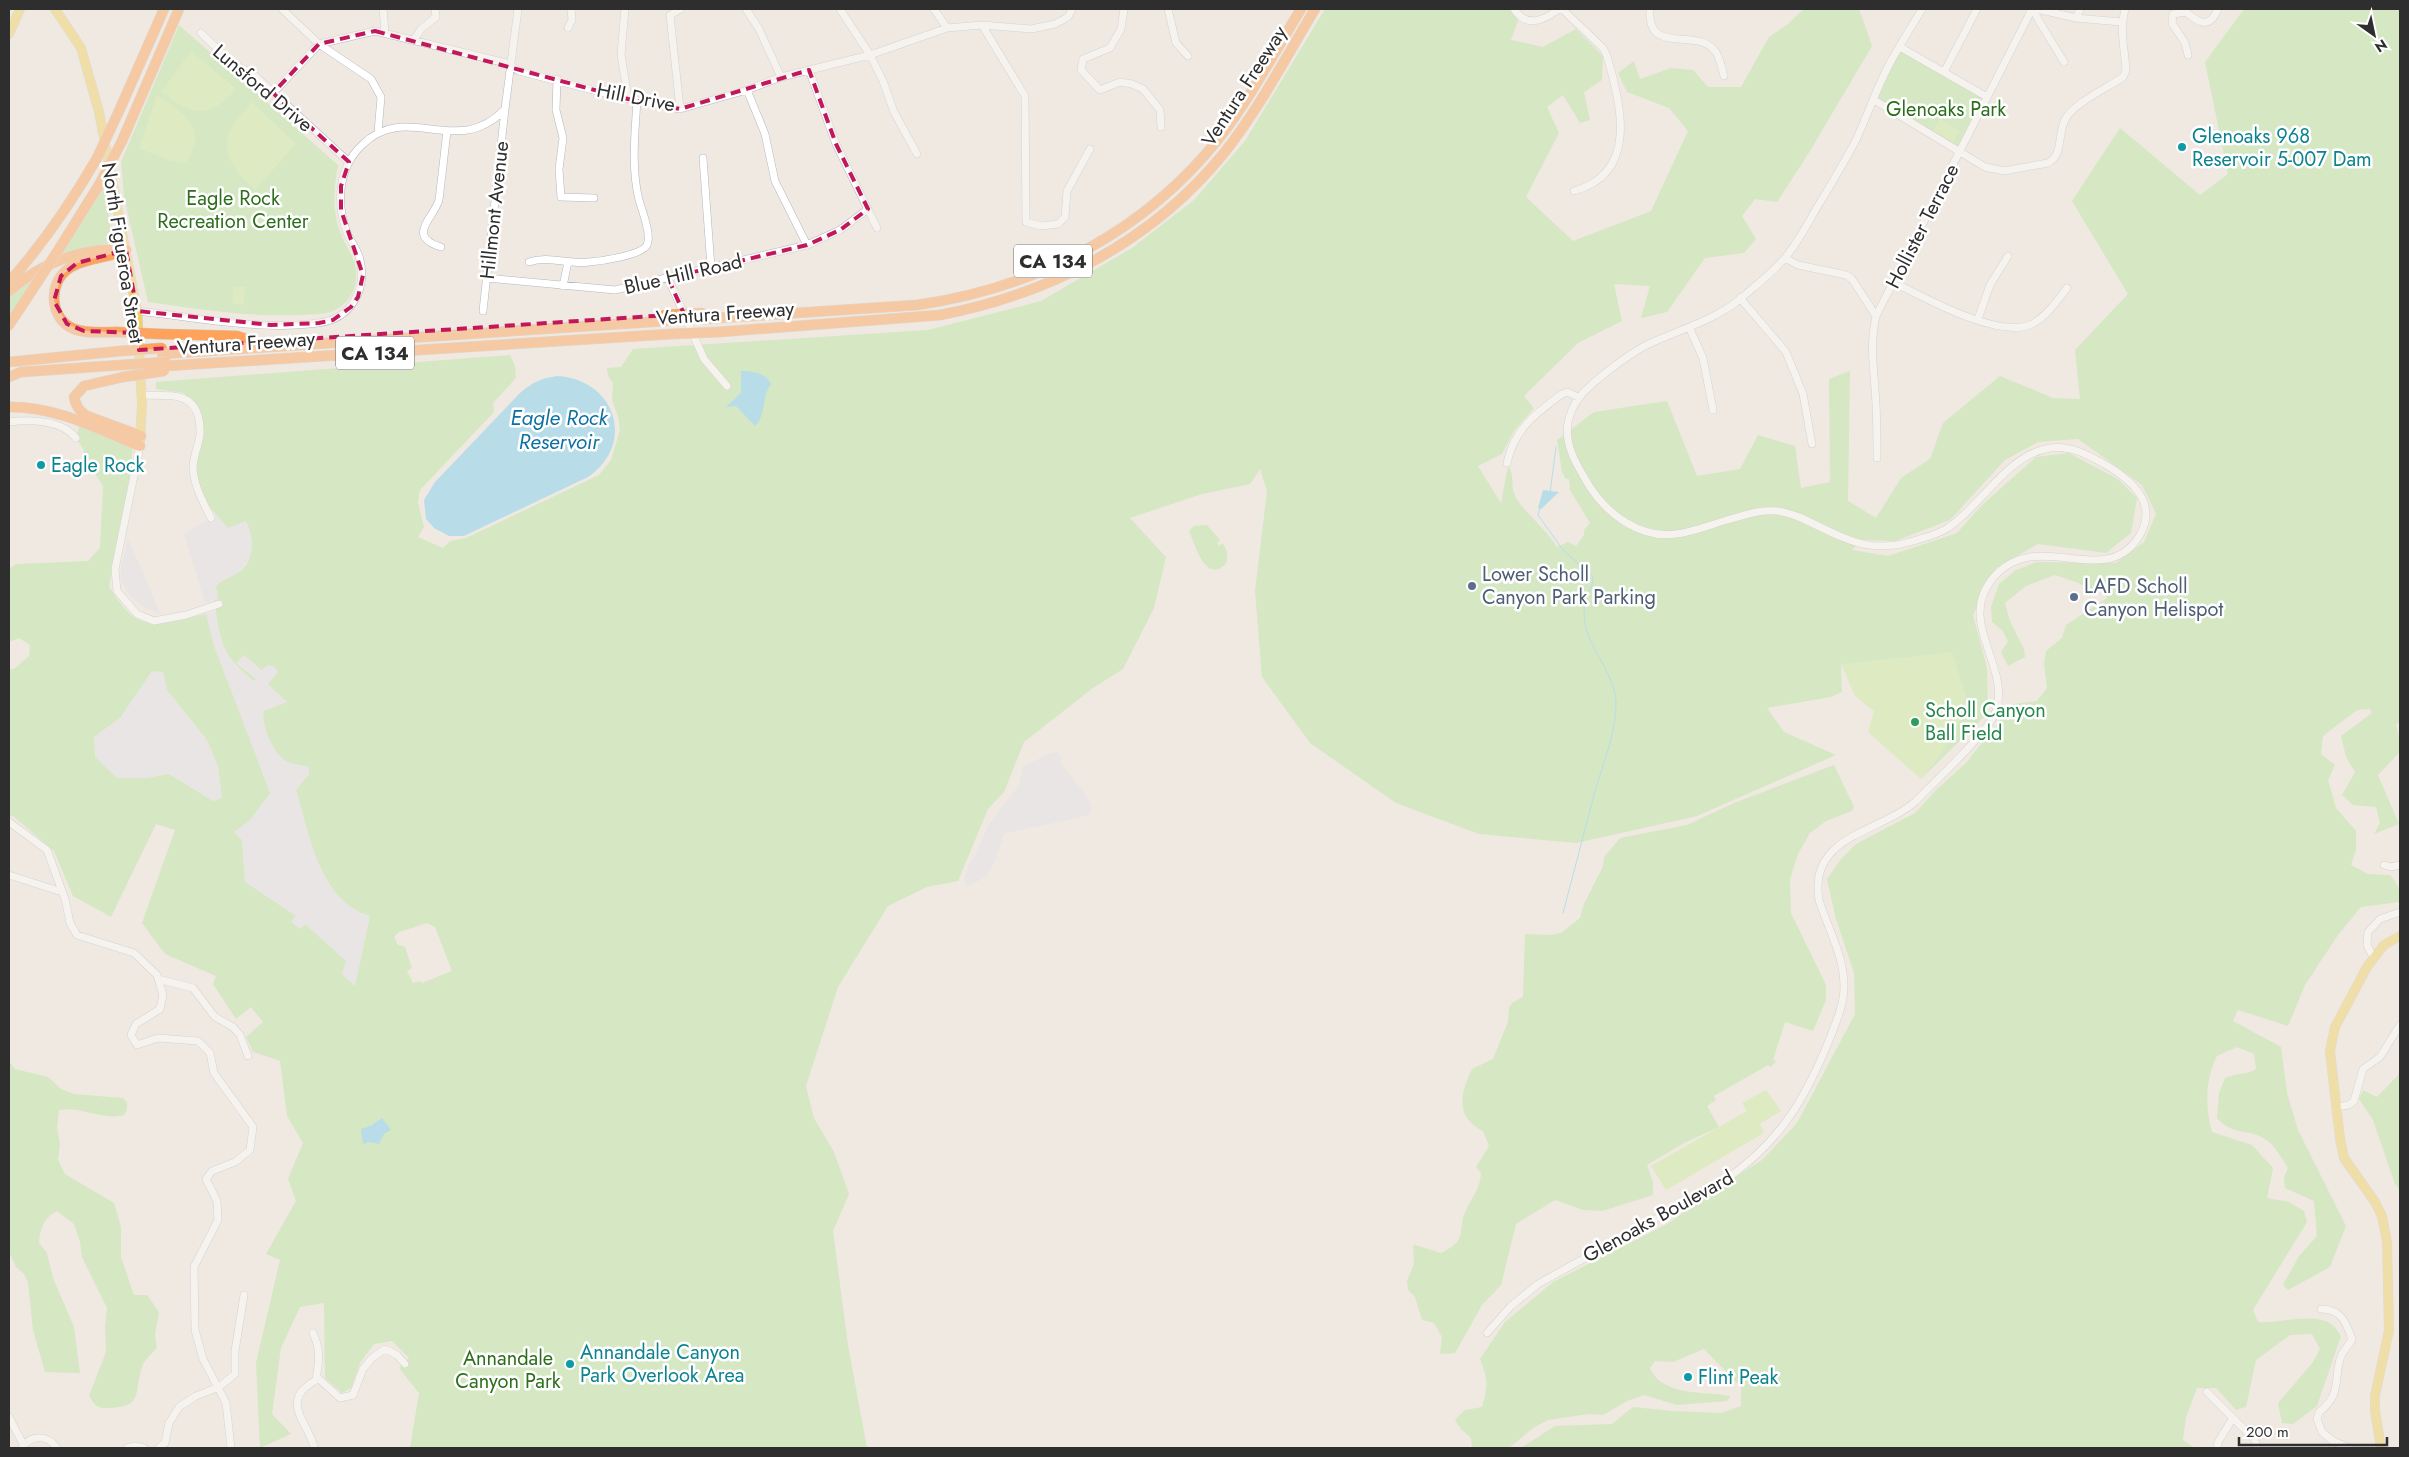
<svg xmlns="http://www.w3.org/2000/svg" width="2409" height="1457" viewBox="0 0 2409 1457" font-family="Jost,sans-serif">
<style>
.industrial{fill:#e3e1e8}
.green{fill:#b6e59e;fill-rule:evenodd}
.pitch{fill:#c9ec9a}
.water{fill:#75cff0}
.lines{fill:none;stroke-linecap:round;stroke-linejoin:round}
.stream{stroke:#75cff0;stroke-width:1}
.minor-casing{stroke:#b4b7c1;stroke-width:8}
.major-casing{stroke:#c9c9c9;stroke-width:10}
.highway-casing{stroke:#c9c9c9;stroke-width:11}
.minor{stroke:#fff;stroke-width:7}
.major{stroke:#f2d163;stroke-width:9}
.highway{stroke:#ffa35c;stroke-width:10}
.highway-bridge-casing{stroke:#c9c9c9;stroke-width:11;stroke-linecap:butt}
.highway-bridge{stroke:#ffa35c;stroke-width:10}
.marked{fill:none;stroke:#c2185b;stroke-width:4;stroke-dasharray:10 6;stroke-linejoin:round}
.culture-dot{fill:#0f9aa8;stroke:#fff;stroke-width:2}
.service-dot{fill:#5c6f8a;stroke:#fff;stroke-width:2}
.leisure-dot{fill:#2e9e5b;stroke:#fff;stroke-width:2}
.labels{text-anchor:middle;stroke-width:5;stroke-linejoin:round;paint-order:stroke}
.shield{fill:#fff;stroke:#6d6d6d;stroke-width:1}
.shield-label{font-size:19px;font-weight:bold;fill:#2e2e2e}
.street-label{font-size:20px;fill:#2e2e2e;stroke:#fff}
.park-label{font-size:20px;fill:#2c6e1b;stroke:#fff}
.culture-label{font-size:20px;fill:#0d838f;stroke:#fff;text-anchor:start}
.service-label{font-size:20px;fill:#4e5e75;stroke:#fff;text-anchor:start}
.leisure-label{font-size:20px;fill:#27864d;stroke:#fff;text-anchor:start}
.water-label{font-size:21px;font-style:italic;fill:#0d6fa3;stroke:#fff}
</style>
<rect width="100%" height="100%" fill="#efe9e1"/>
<path class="industrial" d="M216 515 228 528 246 521 252 532 251 557 237 574 229 577 216 591 218 599 205 603 184 534Z
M128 538 161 615 146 608 132 599 121 581V568Z
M216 611 222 642 235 665 254 681 256 679 236 662 244 655 260 670 269 665 275 667 278 672 287 702 285 760 309 767V774L296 791 321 869 331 887 370 915 355 986 342 974 305 925 300 930 291 922 296 916 245 882 242 840 234 832 250 820 206 614Z
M152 670 163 671 167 690 207 740 218 766 222 798 213 801 169 774 147 778H117L95 757 94 737 120 718Z
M1058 752 1062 760 1061 764 1084 792 1092 805 1090 815 1004 834 997 856 987 876 969 886 965 884 964 878 968 866 976 854 989 824 1019 785 1023 766 1049 754Z"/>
<path class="green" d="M1325 9H1511L1518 21 1511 40 1543 47 1576 29 1603 56 1602 80 1584 92 1590 120 1580 123 1563 95 1547 107 1559 133 1526 197 1573 241 1651 211 1688 131 1669 108 1627 92 1618 73 1634 61 1640 79 1671 68 1693 70 1708 87H1741L1769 37 1788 24 1804 9H1859L1872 46 1810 151 1777 202 1755 199 1742 216 1756 239 1744 253 1705 258 1667 312 1641 318 1650 286 1614 284 1622 321 1578 343 1524 396 1534 408 1514 431 1502 454 1478 466 1501 503 1508 466C1515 474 1510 485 1515 496 1522 510 1547 530 1557 547L1568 542 1576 546 1584 535V530L1590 523 1570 490 1569 479H1566L1562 472 1557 440 1594 412 1667 401 1697 476 1740 469 1758 435 1795 446 1801 488 1830 482 1829 379 1850 371 1848 501 1876 518 1901 478 1930 459 1943 423 2000 376 2053 398 2080 399 2075 350 2128 294 2072 201 2120 128 2200 195 2228 174 2205 62 2244 9H2400V721L2396 725 2400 740V752L2378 775 2399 824 2374 834 2380 823 2376 807 2353 805 2342 795 2355 772 2346 757 2341 736 2372 713 2370 709 2357 710 2323 736 2321 754 2335 765 2328 780 2336 808 2356 831V850L2351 865 2368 874 2390 875C2397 884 2403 891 2399 902L2361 907 2338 935 2305 985 2288 1026 2238 1010 2233 1021 2281 1047 2287 1093 2298 1130 2346 1226 2330 1267 2288 1290 2283 1285 2299 1256 2317 1236 2314 1201 2285 1188 2284 1177 2288 1168C2280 1156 2274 1142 2259 1136 2242 1129 2231 1134 2217 1118L2219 1093 2225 1078C2236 1073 2247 1075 2256 1069L2254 1054 2237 1047 2217 1056C2205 1080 2205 1106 2212 1132L2252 1145 2273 1168 2267 1198 2289 1202 2304 1211 2307 1222 2253 1310 2258 1322C2278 1324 2315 1312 2331 1324 2335 1326 2338 1332 2341 1336L2317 1406 2293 1424 2282 1423 2278 1403 2313 1362 2320 1349 2312 1334 2290 1335 2256 1360 2246 1407 2236 1410 2216 1388H2197L2186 1417 2183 1440 2195 1448H1521L1555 1426 1612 1424 1633 1407 1672 1411 1721 1413 1741 1406V1387L1704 1349 1673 1362 1655 1361 1650 1368C1662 1397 1706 1391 1730 1396L1727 1401 1677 1405 1644 1395 1627 1401 1603 1415 1589 1414 1548 1420 1533 1428 1509 1448H1472L1471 1438 1461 1429 1455 1420 1465 1410 1482 1407C1488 1386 1488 1379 1480 1359L1505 1322 1553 1282 1669 1223 1703 1198 1762 1160 1797 1123 1855 1014 1854 973 1836 919 1827 879 1841 859 1856 844 1915 813 1937 789 1966 763 2013 704 2037 701 2047 688 2044 663 2046 651 2062 638 2066 625 2107 598 2103 589 2092 590 2076 582 2055 575 2026 586 2005 603 2010 621 2024 649 2025 657 2008 666 2001 652 2008 642 2003 631 1992 622 1991 607 1999 584 2016 570 2037 562 2116 563 2144 542 2156 514 2142 485 2078 439 2038 442 2005 460 1950 520 1895 541 1862 540 1852 550 1888 556 1957 533 1982 505 2036 457 2069 453 2118 479 2137 498 2131 533 2106 553 2038 544 1996 568 1973 615 1987 668 1988 713 1921 779 1942 752 1841 664 1842 692 1831 697 1767 708 1784 732 1836 755 1697 816 1576 843 1479 834 1396 803 1310 743 1262 677 1255 591 1267 491 1260 469 1250 484 1202 494 1130 518 1166 557 1154 608 1123 669 1093 688 1024 742 1004 792 988 809 958 881 927 887 888 906 838 987 806 1086 814 1118 834 1152 849 1194 833 1231 848 1345 867 1448H410L419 1393 399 1368 409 1358 392 1341 374 1344 360 1363 351 1388 342 1393 325 1378 324 1303 300 1307 281 1348 272 1414 291 1434 260 1448 256 1363 280 1260 266 1254 296 1201 288 1179 303 1143 287 1116 280 1061 253 1052 246 1037 263 1022 251 1007 236 1019 213 984 216 976 165 954 142 923 175 830 156 824 111 917 73 896 54 851 13 816 9 815V669H14L29 656 30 645 19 638 9 642V569L16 564 88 561 100 548 103 486 83 455 84 450 76 438 80 424 133 446 131 460 135 464 127 512 123 508 109 587C115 595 121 605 128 612 147 633 183 619 206 614L214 646 270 793 250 820 234 832 242 840 245 882 296 916 291 922 300 929 305 924 346 961 342 974 355 986 370 916C319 900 310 835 296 790L309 774V767C302 765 292 764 286 761 273 753 261 725 264 711L287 702 268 684 278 672 275 667 269 665 261 670 244 655 236 663 256 679 254 681C220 654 221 641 214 600L218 599 216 587C221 580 229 578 236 574 255 564 255 538 246 521L228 528C215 513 201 500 196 480 191 456 206 435 198 411 196 404 188 398 184 393L156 389V382L510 355 515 366 516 378 493 403 494 412 420 490 418 502 424 527 418 537 443 548 450 541 466 538 599 475 611 460 620 430 618 417 612 400 613 383 608 376 607 368 621 367 633 349 928 330 1041 301 1132 248 1194 200 1245 141ZM152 671 163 672 167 690 207 740 218 766 222 798 213 801 169 774 147 778H117L95 757 94 737 120 718ZM427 923 435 927 452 971 422 983 420 981 413 983 407 971 412 968 405 947 398 945 394 937 399 932Z
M179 25 338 165C334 186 332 208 339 229 343 243 355 256 356 271 358 288 349 304 333 311 323 315 311 314 299 315 248 317 198 309 148 302L124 196 121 162Z
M1900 47 1987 97 1960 153 1874 100Z
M105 186 112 237 108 244 63 253Z
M28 280 31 284 9 316V297Z
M1207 525 1220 540 1217 543 1219 546 1223 543 1227 552V562C1206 587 1195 544 1189 531L1194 526Z
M1834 765 1854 807 1852 811 1826 821 1810 833 1798 854 1790 879 1791 913 1826 985V1000L1813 1031 1785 1022 1773 1060 1777 1061 1770 1067 1768 1065 1714 1096 1716 1100 1707 1106 1719 1127 1684 1143 1647 1165 1653 1182V1195L1602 1211 1583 1210 1555 1200 1516 1224 1501 1285 1482 1305 1455 1353 1440 1354 1442 1337 1434 1323 1422 1320 1415 1297 1408 1290 1407 1281 1414 1264 1413 1246 1415 1245 1441 1253C1447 1250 1456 1245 1459 1239 1462 1232 1461 1222 1464 1215 1469 1201 1481 1189 1481 1173L1476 1167 1489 1146 1483 1131C1455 1117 1460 1094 1472 1069L1493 1059 1508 1022 1509 1008 1512 1003 1523 997 1525 934 1549 935 1561 933 1580 918 1583 906 1603 866 1604 857 1620 838 1687 825 1734 803Z
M9 1061 15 1069 48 1077 61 1089 74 1094 123 1098 127 1102V1110L124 1115C103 1121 81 1106 59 1110L57 1128 60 1144 58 1160 65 1174 114 1203 121 1227V1257L134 1295H147L159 1312 155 1335 157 1348C151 1354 143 1361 141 1370 134 1394 143 1406 110 1408 98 1409 95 1406 89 1396L106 1352 105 1327 107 1308 82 1257 80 1242 74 1224 57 1211C44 1218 40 1228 39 1243L47 1253 53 1278 74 1327 80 1373 45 1372 33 1330 28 1282 24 1274 16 1267 9 1252Z
M2400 1073V1190L2395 1184 2373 1120 2359 1099 2363 1090 2377 1097Z"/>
<path class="pitch" d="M191 51 236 89C209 120 192 116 161 92Z
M157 95C184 112 209 129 186 163L170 161 139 148Z
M252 102 296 144 255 190C219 156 217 138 252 102Z
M1940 119 1960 131 1953 142 1933 130Z
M234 286 246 287 243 305 232 303Z
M1952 652 1969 706 1942 752 1921 779 1868 732 1874 711 1855 696 1841 664Z
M1766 1090 1781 1111 1760 1124 1764 1133 1666 1190 1651 1166 1747 1111 1742 1103Z"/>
<path class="water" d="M741 371C753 371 766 373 771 384 761 397 767 414 755 426L736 406 726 407 741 393Z
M557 376C615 379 637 443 588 477L464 536H449L434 528 426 519 424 500 435 482 520 393C531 383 542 378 557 376Z
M1543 490 1559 492 1541 509 1538 508Z
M382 1118 391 1130 384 1134 379 1144 370 1142 363 1144 361 1129 372 1125Z"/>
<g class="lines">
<path class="stream" d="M1550 493 1556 447
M1540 508 1538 515 1563 550 1593 577C1593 587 1589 590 1586 598 1583 607 1584 620 1586 629 1594 655 1617 678 1616 706 1615 737 1603 763 1595 791 1584 832 1574 873 1563 913"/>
<defs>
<path id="minor" d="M282 9 319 44 371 79 381 97 378 132
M383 9 385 32
M625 9 621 54 628 99
M746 9 759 29 781 77
M840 9 870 55 883 81 894 112 917 154
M934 9 947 28
M1124 9 1121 29 1110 48 1083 59 1081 70 1100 90 1120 82 1132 84 1143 89 1160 110 1161 127
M1168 9 1176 43 1188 56
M1514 9C1527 29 1544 20 1559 9
M1562 9 1603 48 1607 56C1621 105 1639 173 1574 191
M1650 9C1647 57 1695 26 1715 51 1720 57 1722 69 1724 76
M2033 9 2039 21 2064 62
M2037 9 2076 18 2121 22
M2076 18 2080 9
M982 25 1025 96 1026 222 1041 226 1058 224 1065 217 1067 191 1090 149
M568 28 572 20 571 9
M201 33 234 65 252 73 349 162
M414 40 421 29 436 17 435 9
M1900 47 1987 97
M2188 55 2185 43 2172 23 2173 14 2186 12C2200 24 2209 29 2218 9
M809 70 836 144 877 228
M1944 72 1977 9
M557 79 556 110 563 138 559 169 561 197 594 198
M747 90 765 134 775 181 807 245
M273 93 319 44 375 31 506 63 519 71 628 99 680 109 747 90 781 77 870 55 947 28 982 25 1031 29 1055 24 1068 17 1072 9
M1874 100 1985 167 2004 171 2048 163C2064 155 2057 132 2066 118 2076 102 2107 88 2123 77L2126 71C2125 49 2119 31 2125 9
M680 109 670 15 681 9
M703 158 711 267
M441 247C406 236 433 219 439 200L447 131
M1785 258 1798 265 1846 275 1852 279 1876 316
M529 262C549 255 569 265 589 262 602 261 642 255 647 245 652 236 642 210 639 200 631 167 635 134 637 100
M487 278 615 290 807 245 840 230 868 209
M668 278 704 359 727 386
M1895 283C1925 298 2000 340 2032 324 2047 316 2057 301 2067 288
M563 286 568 262
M1740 298 1786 352 1803 394 1812 444
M137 311C196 317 259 331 318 323 351 319 367 290 360 260 358 250 351 242 347 233 336 203 338 168 362 145 407 100 457 160 505 109L518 9
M483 311 505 109
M1978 319 1990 285 2008 256
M1689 327 1703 358 1713 410
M141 395C173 396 201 390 200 434 199 445 193 456 193 468 194 486 203 502 211 518
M9 422C30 419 62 420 76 438
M140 446 115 569 117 591 137 614 154 621 186 615 219 604
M1877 458C1877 435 1877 412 1875 389 1873 360 1870 346 1876 316L2032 9
M1507 463C1514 429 1536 413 1562 394L1567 392 1578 397
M9 822 47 850 65 899 70 923 77 935 134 953 157 975 163 995 160 1009 136 1024 131 1035 137 1045 158 1038 198 1041 210 1053 214 1073 253 1127 250 1150 235 1162 212 1171 206 1179 217 1201 218 1220 194 1267 195 1330 203 1359 226 1403 231 1448
M2384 865 2391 867 2400 865
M9 875 62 892
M2373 957 2367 945 2368 932 2380 919 2400 912
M158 979 193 988 215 1017 233 1027 240 1035 248 1056
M2336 1107 2349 1105 2354 1101 2363 1069 2380 1057 2400 1025
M2321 1309C2341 1309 2346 1322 2352 1339 2349 1346 2342 1351 2340 1359 2334 1381 2341 1396 2319 1412L2317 1419 2322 1432 2333 1441 2349 1448
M313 1333C321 1350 319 1362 316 1379
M1487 1333 1511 1306 1538 1284 1722 1182C1779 1144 1805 1100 1830 1038 1836 1022 1844 1005 1844 987 1844 955 1828 929 1819 900 1808 835 1880 833 1916 801 1934 782 1989 732 1996 711 2011 666 1956 622 1993 578 2036 527 2101 588 2136 541 2161 507 2135 482 2106 465 2088 455 2071 445 2050 448 2008 454 1981 506 1949 527 1939 534 1927 537 1917 540 1875 553 1855 544 1818 526 1804 519 1792 513 1777 511 1760 509 1743 516 1727 520 1710 525 1693 532 1676 534 1641 539 1608 515 1590 487 1578 467 1564 446 1568 423 1572 400 1586 389 1603 375 1619 362 1635 350 1653 342 1682 329 1714 320 1739 300 1754 287 1771 274 1784 259 1799 242 1809 220 1821 201 1833 181 1845 161 1856 140 1868 114 1877 87 1891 61 1901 43 1912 26 1922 9
M2207 1392 2255 1440 2257 1448
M9 1417 24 1446
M22 1448C31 1434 48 1435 57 1448
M127 1448 135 1446 144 1448
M159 1448 165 1443 169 1423 179 1407 196 1396 219 1387 235 1374V1351L244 1295
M314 1448C312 1429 283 1406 306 1387 310 1384 314 1380 319 1379L340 1398 353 1395 363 1369 372 1358 385 1349 397 1355 405 1364
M2217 1448 2218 1442 2233 1418"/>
<path id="major" d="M55 9 81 48 99 112 137 311 142 405 140 442
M9 34 20 9
M2381 1448 2375 1411V1396L2389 1330 2387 1242 2382 1216 2375 1202 2344 1158 2340 1139 2330 1051 2335 1027 2367 967 2384 945 2400 936"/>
<path id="highway" d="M119 111 164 9
M122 141 179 9
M59 249 99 185
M9 282C43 244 71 203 97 158
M9 291C40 264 81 247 123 250
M704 319 917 305C1036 288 1145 232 1220 137 1251 97 1275 51 1301 9
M9 325 25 301
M116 332C103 332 87 334 74 329 49 319 48 283 68 269 82 258 109 258 126 250
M719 332 940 315C1050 294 1153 241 1224 153 1259 109 1286 57 1315 9
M161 334 237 336 254 342
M162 354 666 321
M9 362 121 351
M165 366 671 334
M9 377 21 372 121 365
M123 377 84 386 74 397C76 406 79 411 87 416L141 436
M9 407C55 406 98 429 140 446"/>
</defs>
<use href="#minor" class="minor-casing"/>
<use href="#major" class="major-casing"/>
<use href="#highway" class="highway-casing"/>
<use href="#minor" class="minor"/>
<use href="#major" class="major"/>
<use href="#highway" class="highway"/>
<defs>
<path id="highway-bridge" d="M97 158 119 111
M99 185 122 141
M25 301 59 249
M664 315 703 313
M116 332 161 334
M671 334 719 332
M121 351 162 348
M121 365 166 362
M123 377 164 371"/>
</defs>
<use href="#highway-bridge" class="highway-bridge-casing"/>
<use href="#highway-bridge" class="highway-bridge"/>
</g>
<path d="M0 0H2409V1457H0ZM375 31 628 99 680 109 809 70 836 144 868 209 840 230 807 245 668 278 684 314 139 350V333L84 331 67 324 54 301 61 276 77 263 126 250 137 311 271 325 319 323 333 320 351 307 358 297 363 275 341 210V186L349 162 273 93 319 44Z" fill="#efe9e1" fill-opacity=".55" fill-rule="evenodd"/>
<path class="marked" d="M375 31 628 99 680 109 809 70 836 144 868 209 840 230 807 245 668 278 684 314 139 350V333L84 331 67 324 54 301 61 276 77 263 126 250 137 311 271 325 319 323 333 320 351 307 358 297 363 275 341 210V186L349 162 273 93 319 44Z"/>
<g class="culture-dot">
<circle cx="2182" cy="147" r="5"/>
<circle cx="41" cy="465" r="5"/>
<circle cx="570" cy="1364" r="5"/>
<circle cx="1688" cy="1377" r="5"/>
</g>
<g class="service-dot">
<circle cx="1472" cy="586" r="5"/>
<circle cx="2074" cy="597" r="5"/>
</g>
<circle class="leisure-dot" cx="1915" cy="722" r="5"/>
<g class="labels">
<g class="shield">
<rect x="1014" y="244.5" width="78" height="33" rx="4"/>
<rect x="336" y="336.5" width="78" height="33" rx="4"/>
</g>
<g class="shield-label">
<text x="1053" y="268">CA 134</text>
<text x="375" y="360">CA 134</text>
</g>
<g class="street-label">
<text transform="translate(1244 86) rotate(-57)" y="7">Ventura Freeway</text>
<text transform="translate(263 88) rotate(40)" y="7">Lunsford Drive</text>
<text transform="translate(636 97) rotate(11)" y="7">Hill Drive</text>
<text transform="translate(494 210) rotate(-84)" y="7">Hillmont Avenue</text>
<text transform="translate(1922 226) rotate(-63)" y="7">Hollister Terrace</text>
<text transform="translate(123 253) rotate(81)" y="7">North Figueroa Street</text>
<text transform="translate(683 274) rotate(-13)" y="7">Blue Hill Road</text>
<text transform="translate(725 313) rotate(-4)" y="7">Ventura Freeway</text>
<text transform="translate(246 343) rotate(-4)" y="7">Ventura Freeway</text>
<text transform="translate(1658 1216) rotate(-29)" y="7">Glenoaks Boulevard</text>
</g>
<g class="park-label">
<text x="1946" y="116">Glenoaks Park</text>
<text x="233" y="205">Eagle Rock<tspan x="233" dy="23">Recreation Center</tspan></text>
<text x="508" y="1365">Annandale<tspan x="508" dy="23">Canyon Park</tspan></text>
</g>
<g class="culture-label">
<text x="2192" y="143">Glenoaks 968<tspan x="2192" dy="23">Reservoir 5-007 Dam</tspan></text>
<text x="51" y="472">Eagle Rock</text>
<text x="580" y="1359">Annandale Canyon<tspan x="580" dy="23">Park Overlook Area</tspan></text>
<text x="1698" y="1384">Flint Peak</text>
</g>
<g class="service-label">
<text x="1482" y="581">Lower Scholl<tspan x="1482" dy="23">Canyon Park Parking</tspan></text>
<text x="2084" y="593">LAFD Scholl<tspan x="2084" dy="23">Canyon Helispot</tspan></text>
</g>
<g class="leisure-label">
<text x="1925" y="717">Scholl Canyon<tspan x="1925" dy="23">Ball Field</tspan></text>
</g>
<g class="water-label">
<text x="559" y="425">Eagle Rock<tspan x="559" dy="24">Reservoir</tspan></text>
</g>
</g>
<rect width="2409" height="1457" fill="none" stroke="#2e2e2e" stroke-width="20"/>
<g transform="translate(2374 35) rotate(147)" stroke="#ffffff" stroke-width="4" paint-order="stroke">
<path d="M0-4L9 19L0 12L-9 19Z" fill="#2e2e2e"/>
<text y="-8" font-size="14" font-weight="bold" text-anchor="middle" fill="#2e2e2e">N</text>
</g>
<path d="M2239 1437v8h148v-8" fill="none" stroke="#2e2e2e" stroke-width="2.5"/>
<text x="2246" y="1437" font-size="15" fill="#2e2e2e" stroke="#ffffff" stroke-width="4" paint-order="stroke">200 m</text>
</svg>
